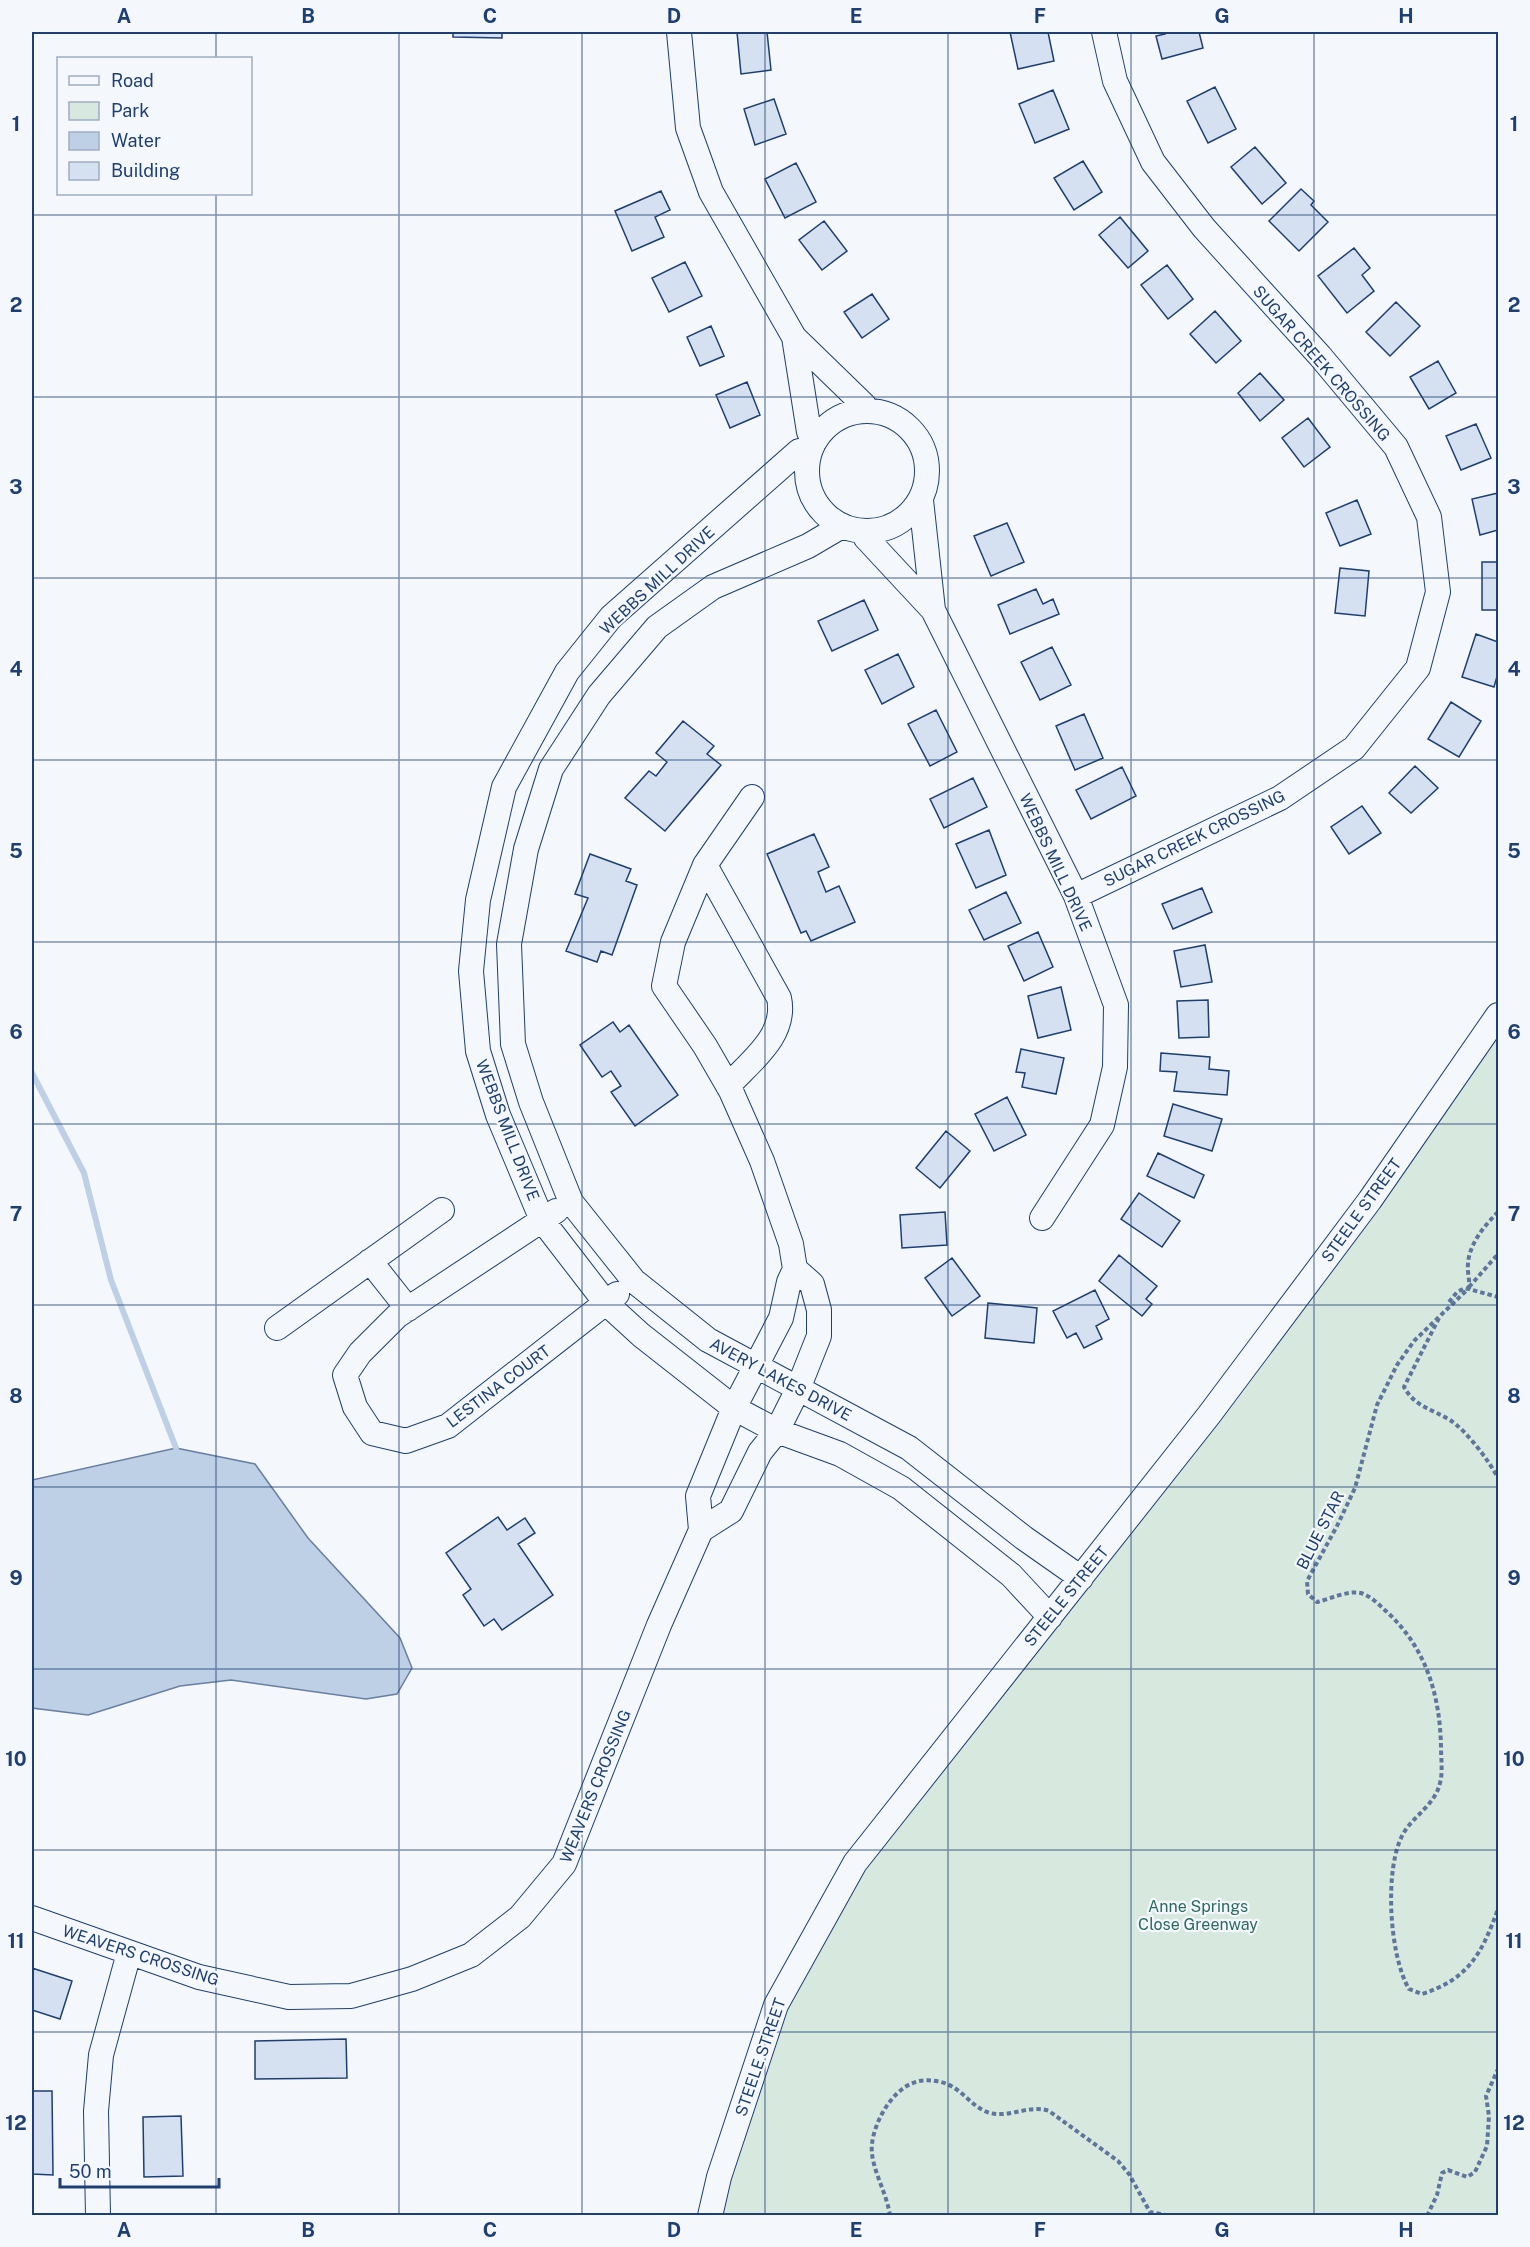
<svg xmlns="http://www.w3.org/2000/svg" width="1530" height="2247" viewBox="0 0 1530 2247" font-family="'Public Sans',sans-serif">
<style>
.green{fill:#d7e8df;stroke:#687fa3;stroke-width:1.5}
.water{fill:#bed0e5;stroke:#687fa3;stroke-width:1.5}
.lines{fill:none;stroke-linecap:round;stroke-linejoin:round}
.stream{stroke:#bed0e5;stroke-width:6}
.building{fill:#d5e0f0;stroke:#1d3f73;stroke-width:1.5}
.minor-casing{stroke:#1d3f73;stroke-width:26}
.path{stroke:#5e769c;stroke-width:4;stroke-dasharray:4.5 3;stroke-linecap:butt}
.minor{stroke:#f4f7fb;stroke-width:24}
.grid{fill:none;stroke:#1d3f73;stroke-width:1.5;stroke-opacity:0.55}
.labels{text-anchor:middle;stroke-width:4.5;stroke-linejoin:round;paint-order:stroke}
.street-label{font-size:16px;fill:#1d3f73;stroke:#f4f7fb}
.park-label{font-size:16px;fill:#2c6c60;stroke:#f4f7fb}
.neatline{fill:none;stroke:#1d3f73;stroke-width:2}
.grid-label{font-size:20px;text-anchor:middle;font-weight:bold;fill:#1d3f73}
</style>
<rect width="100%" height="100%" fill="#f4f7fb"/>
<path class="green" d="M1498 1015V2215L713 2216 776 2005 855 1863Z"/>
<path class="water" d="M176 1448 255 1464 308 1538 400 1638 412 1668 397 1694 366 1699 231 1680 180 1686 88 1715 32 1708V1480Z"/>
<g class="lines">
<path class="stream" d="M32 1073 84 1173 111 1280 176 1448"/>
</g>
<path class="building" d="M453 32H502V38L453 37Z
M737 32H767L771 70 741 74Z
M1010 32H1048L1054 61 1018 69Z
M1164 32H1199L1203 48 1162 59 1156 36 1165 34Z
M1215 87 1236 129 1208 143 1187 101Z
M1053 90 1069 129 1035 143 1019 104Z
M774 99 786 134 755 145 744 109Z
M1255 147 1286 183 1262 204 1231 167Z
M1083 161 1102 192 1074 210 1054 178Z
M796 163 816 202 785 218 765 179Z
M1301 189 1314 201 1311 205 1328 222 1299 251 1269 221Z
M661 191 670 210 655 217 664 237 632 251 615 211Z
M1120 217 1148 251 1128 268 1099 235Z
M824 221 847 251 822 270 799 240Z
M1354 248 1370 268 1362 275 1374 291 1347 313 1318 276Z
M685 262 702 296 669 312 652 278Z
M1167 265 1193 299 1168 319 1141 285Z
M872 294 889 319 862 338 844 312Z
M1396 302 1420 326 1390 356 1366 332Z
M1215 311 1241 341 1216 363 1190 334Z
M711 326 724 356 700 366 687 337Z
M1438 361 1456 393 1429 409 1410 377Z
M1260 373 1284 400 1260 421 1238 393Z
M747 382 760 415 730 428 716 395Z
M1308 418 1330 447 1304 467 1282 438Z
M1476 424 1491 458 1461 470 1446 436Z
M1498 493V530L1480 535 1472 499Z
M1357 500 1371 534 1340 546 1326 513Z
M1007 523 1024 562 991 576 974 536Z
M1482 562H1498V610H1482Z
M1340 568 1369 571 1365 616 1335 613Z
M1036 589 1043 604 1053 599 1059 614 1010 634 998 605Z
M864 600 878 630 832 651 818 621Z
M1476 634 1498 642V673L1494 687 1462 677Z
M1052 647 1071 685 1040 700 1021 662Z
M898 654 914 687 882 704 865 670Z
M1451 702 1481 721 1459 757 1428 739Z
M936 710 957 752 930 766 908 724Z
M1084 714 1103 758 1075 770 1056 726Z
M683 721 714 746 707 754 721 765 665 831 625 798 649 771 656 776 667 762 656 753Z
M1415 766 1438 788 1411 813 1389 793Z
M1122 767 1136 796 1091 819 1076 790Z
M973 778 987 807 944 828 930 799Z
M1362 806 1381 833 1349 854 1331 827Z
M989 830 1006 875 976 888 956 844Z
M814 834 829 867 818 872 826 892 839 886 855 922 811 941 806 931 801 933 767 854Z
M590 854 631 869 626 881 637 885 612 955 601 951 597 962 566 951 588 898 575 894Z
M1202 888 1212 912 1173 929 1162 904Z
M1006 892 1021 923 984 940 969 910Z
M1038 932 1053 967 1024 981 1008 946Z
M1205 945 1212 982 1181 987 1174 951Z
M1061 987 1071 1030 1038 1038 1028 996Z
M1208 1000 1209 1037 1179 1038 1177 1001Z
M613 1022 620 1032 629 1025 678 1095 635 1126 611 1092 621 1086 611 1071 602 1077 580 1045Z
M1021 1049 1064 1058 1056 1094 1022 1087 1025 1073 1016 1072Z
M1161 1053 1210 1057 1209 1069 1229 1071 1227 1095 1174 1091 1177 1072 1160 1071Z
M1007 1097 1026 1135 994 1151 975 1114Z
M1173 1104 1222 1119 1212 1151 1164 1136Z
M946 1131 970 1151 940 1188 916 1168Z
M1158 1153 1204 1175 1194 1198 1147 1176Z
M1139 1193 1180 1221 1162 1247 1121 1219Z
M945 1212 947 1245 902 1248 900 1215Z
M1119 1255 1157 1286 1146 1299 1152 1304 1142 1316 1099 1281Z
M952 1258 980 1296 952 1316 925 1278Z
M1095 1290 1109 1319 1096 1326 1102 1339 1084 1348 1076 1333 1067 1338 1053 1311Z
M988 1303 1037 1308 1034 1343 985 1338Z
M498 1517 507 1530 525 1518 535 1533 518 1544 553 1595 502 1630 494 1619 484 1626 463 1595 471 1589 446 1553Z
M32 1968 72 1981 60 2019 32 2010Z
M346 2039 347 2078 255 2079V2041Z
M32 2091H52L53 2175 32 2174Z
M181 2116 183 2176 144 2177 143 2117Z"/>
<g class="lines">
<defs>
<path id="minor" d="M679 32 688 128 711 192 794 337 864 405 867 411
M794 337 809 432 815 441
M807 471a60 60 0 1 1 120 0a60 60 0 1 1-120 0Z
M811 449 799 451 611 617 567 672 504 787 478 900 471 971 478 1051 498 1115 542 1220 606 1303 641 1335 734 1408 777 1431 840 1454 901 1488 1011 1575 1050 1617
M921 500 933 610
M842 526 808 546 713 587 657 627 599 695 551 769 526 849 509 944 513 1044 531 1102 571 1202 634 1281 708 1340 909 1448 1024 1538 1081 1578
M862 531 866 538 933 610 1076 896 1116 1005 1115 1067 1102 1125 1042 1218
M705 865 779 998C787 1035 752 1060 728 1086
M1076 896 1280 798 1354 748 1418 668 1438 592 1429 517 1396 447 1320 356 1204 228 1153 162 1115 81 1104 32
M556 1211 397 1316 360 1353 345 1375 355 1407 372 1433 406 1441 448 1426 617 1294
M370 1261 408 1309
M277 1328 442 1210
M701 1530 731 1511 760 1452 777 1431 798 1389 819 1336V1310L812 1284 795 1269
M32 1918 199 1977 289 1997 351 1996 412 1979 471 1955 520 1917 564 1864 659 1625 701 1530 698 1496 734 1408 781 1318 789 1282 795 1269 791 1244 762 1161 731 1091 705 1046 664 986 673 942 705 865 752 797
M98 2216 96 2111 101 2055 129 1953
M710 2216 719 2177 776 2005 855 1863 1209 1415 1370 1200 1498 1015"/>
</defs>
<use href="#minor" class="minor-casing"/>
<path class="path" d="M1498 1212C1485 1225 1469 1244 1468 1264 1467 1272 1470 1279 1469 1288L1414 1341 1397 1365 1377 1405 1355 1488 1337 1526 1307 1581 1308 1594 1317 1602C1330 1599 1348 1590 1361 1593 1371 1596 1379 1605 1387 1612 1426 1648 1440 1695 1441 1747 1441 1759 1443 1772 1440 1783 1435 1805 1414 1815 1403 1834 1384 1868 1389 1955 1409 1989L1422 1994C1469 1979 1482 1953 1498 1909
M1469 1287 1498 1254
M1449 1302 1457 1292 1465 1288 1498 1297
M1439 1318 1404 1387C1415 1407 1432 1409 1450 1420 1467 1431 1489 1461 1498 1478
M890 2216C887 2194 875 2176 872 2154 869 2130 890 2091 913 2083 922 2079 932 2080 941 2082 962 2087 970 2107 990 2113 1010 2118 1030 2104 1049 2111L1118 2161 1129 2174 1150 2212 1171 2216
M1427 2216 1437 2195 1442 2173 1448 2170 1467 2177 1475 2172 1487 2146 1489 2116 1486 2096 1498 2069"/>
<use href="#minor" class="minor"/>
</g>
<path class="grid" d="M216 32V58M399 32V2216M582 32V2216M765 32V2216M948 32V2216M1131 32V2216M1314 32V2216M216 194V2216M32 215H1498M32 397H1498M32 578H1498M32 760H1498M32 942H1498M32 1124H1498M32 1305H1498M32 1487H1498M32 1669H1498M32 1850H1498M32 2032H1498"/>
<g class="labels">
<g class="street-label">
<text transform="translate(1322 363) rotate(49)" y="6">SUGAR CREEK CROSSING</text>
<text transform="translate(657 580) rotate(-43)" y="6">WEBBS MILL DRIVE</text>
<text transform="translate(1194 838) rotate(-26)" y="6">SUGAR CREEK CROSSING</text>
<text transform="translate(1056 862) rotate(65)" y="6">WEBBS MILL DRIVE</text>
<text transform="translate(508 1130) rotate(69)" y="6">WEBBS MILL DRIVE</text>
<text transform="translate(1361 1210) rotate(-54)" y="6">STEELE STREET</text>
<text transform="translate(781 1379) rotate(28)" y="6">AVERY LAKES DRIVE</text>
<text transform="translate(498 1386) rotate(-37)" y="6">LESTINA COURT</text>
<text transform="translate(1320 1530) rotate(-63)" y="6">BLUE STAR</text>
<text transform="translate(1066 1596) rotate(-51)" y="6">STEELE STREET</text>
<text transform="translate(595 1786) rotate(-68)" y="6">WEAVERS CROSSING</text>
<text transform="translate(141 1955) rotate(18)" y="6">WEAVERS CROSSING</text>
<text transform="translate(760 2057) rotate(-71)" y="6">STEELE STREET</text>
</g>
<g class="park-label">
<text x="1198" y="1912">Anne Springs<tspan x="1198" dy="18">Close Greenway</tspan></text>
</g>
</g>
<rect width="1530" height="2247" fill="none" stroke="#f4f7fb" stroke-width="66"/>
<rect x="57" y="57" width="195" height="138" fill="#f4f7fb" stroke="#9eadc5" stroke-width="1.5"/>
<rect x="69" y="76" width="30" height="9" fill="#f4f7fb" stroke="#9eadc5" stroke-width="1.5"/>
<text x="111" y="87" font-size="18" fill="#1d3f73">Road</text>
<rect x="69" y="102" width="30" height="18" fill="#d7e8df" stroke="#9eadc5" stroke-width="1.5"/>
<text x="111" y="117" font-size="18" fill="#1d3f73">Park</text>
<rect x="69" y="132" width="30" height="18" fill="#bed0e5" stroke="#9eadc5" stroke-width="1.5"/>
<text x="111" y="147" font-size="18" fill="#1d3f73">Water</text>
<rect x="69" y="162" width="30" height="18" fill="#d5e0f0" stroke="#9eadc5" stroke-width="1.5"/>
<text x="111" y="177" font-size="18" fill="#1d3f73">Building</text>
<path d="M60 2178v9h159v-9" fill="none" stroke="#1d3f73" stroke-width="3"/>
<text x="69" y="2178" font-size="18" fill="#1d3f73" stroke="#f4f7fb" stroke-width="4.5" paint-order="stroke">50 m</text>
<rect x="33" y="33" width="1464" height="2181" class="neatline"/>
<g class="grid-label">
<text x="124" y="23">A</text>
<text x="308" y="23">B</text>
<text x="490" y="23">C</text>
<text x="674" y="23">D</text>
<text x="856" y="23">E</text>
<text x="1040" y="23">F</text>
<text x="1222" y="23">G</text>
<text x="1406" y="23">H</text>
<text x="16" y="131">1</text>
<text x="1514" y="131">1</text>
<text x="16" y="312">2</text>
<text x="1514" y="312">2</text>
<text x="16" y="494">3</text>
<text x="1514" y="494">3</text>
<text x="16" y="676">4</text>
<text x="1514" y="676">4</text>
<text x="16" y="858">5</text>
<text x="1514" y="858">5</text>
<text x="16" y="1039">6</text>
<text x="1514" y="1039">6</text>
<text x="16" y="1221">7</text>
<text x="1514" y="1221">7</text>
<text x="16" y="1403">8</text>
<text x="1514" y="1403">8</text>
<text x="16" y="1585">9</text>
<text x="1514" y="1585">9</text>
<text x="16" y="1766">10</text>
<text x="1514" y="1766">10</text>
<text x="16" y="1948">11</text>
<text x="1514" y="1948">11</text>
<text x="16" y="2130">12</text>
<text x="1514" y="2130">12</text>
<text x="124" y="2237">A</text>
<text x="308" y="2237">B</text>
<text x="490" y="2237">C</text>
<text x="674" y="2237">D</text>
<text x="856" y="2237">E</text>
<text x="1040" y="2237">F</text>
<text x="1222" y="2237">G</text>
<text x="1406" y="2237">H</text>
</g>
</svg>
